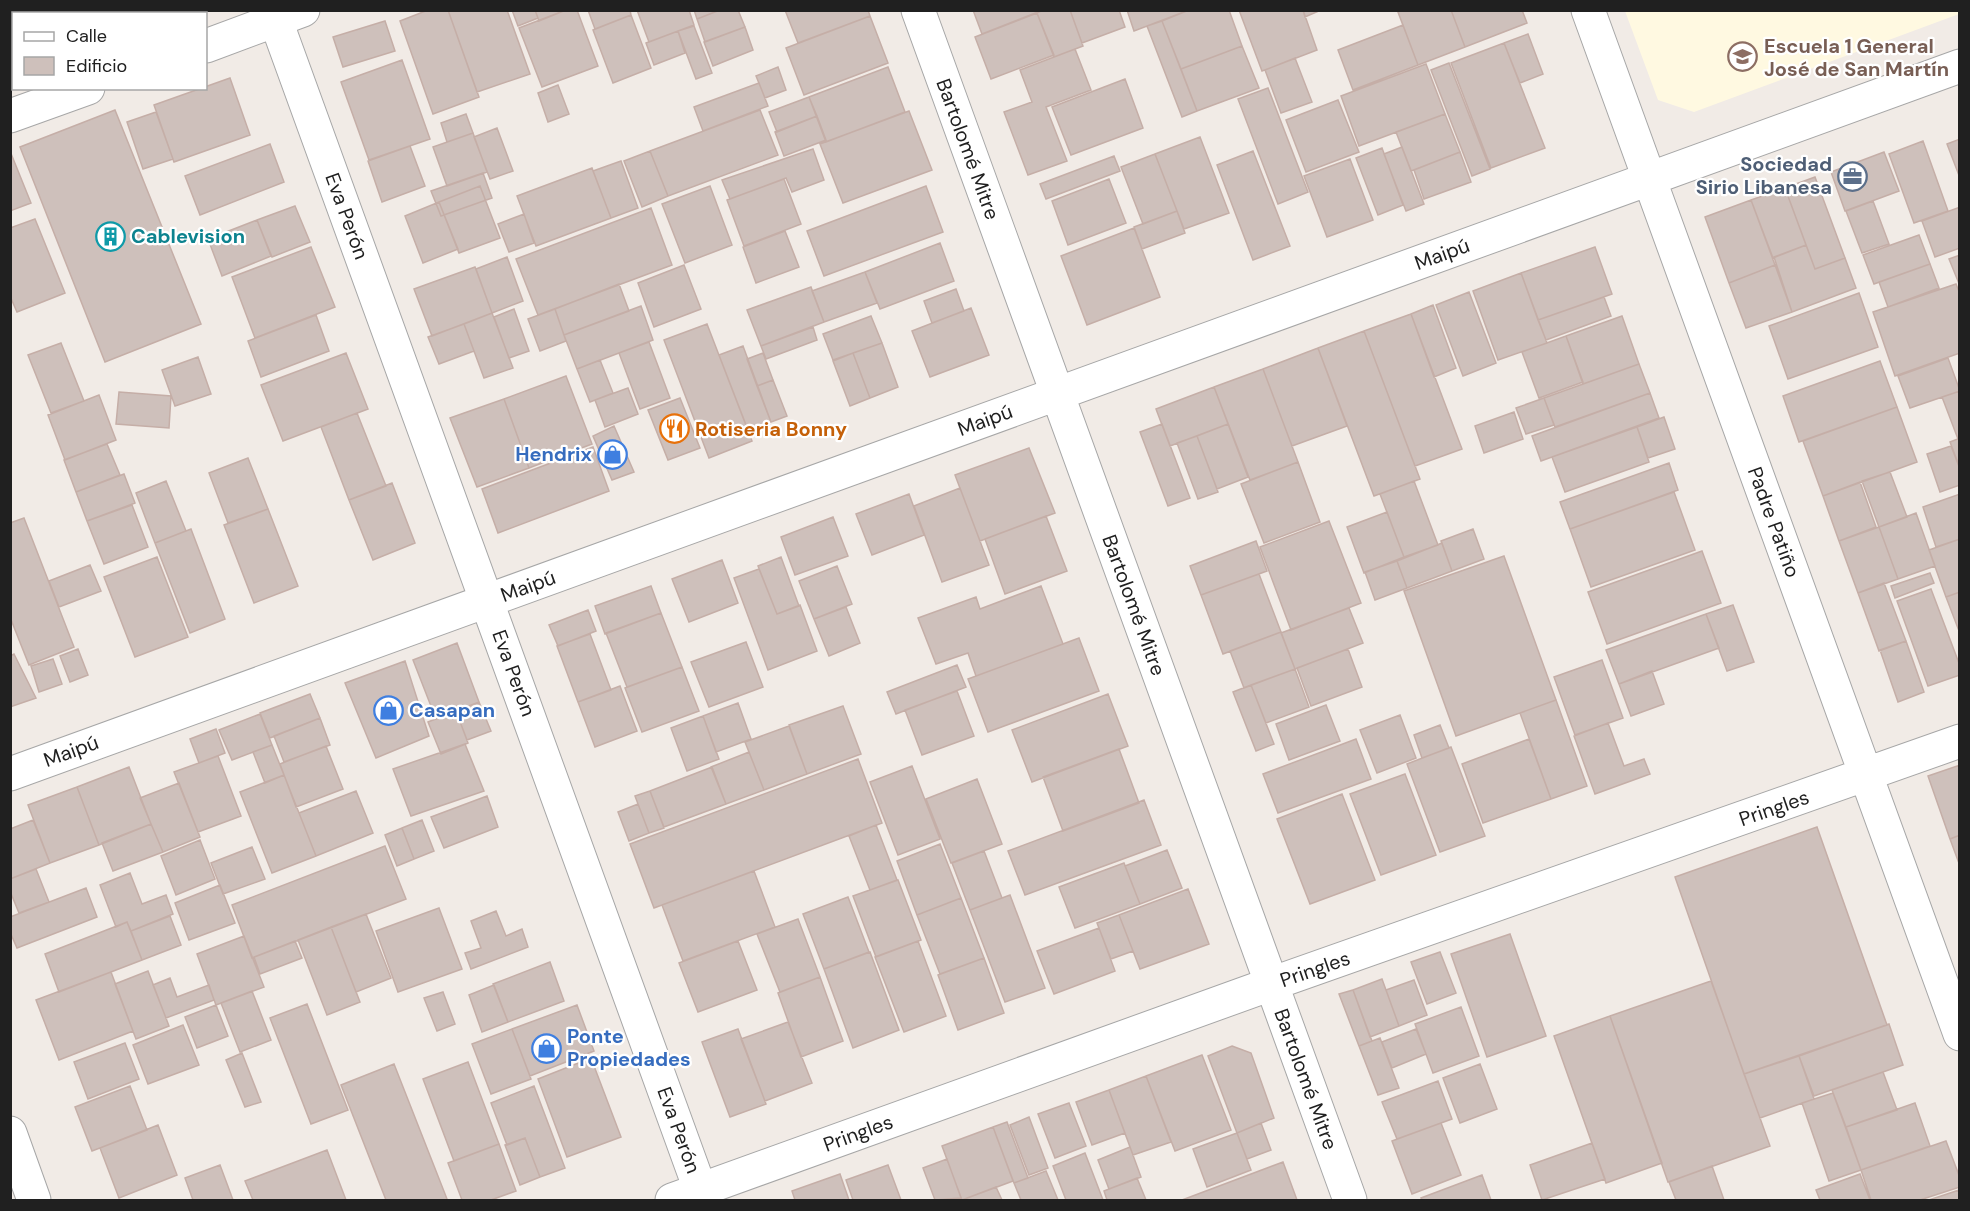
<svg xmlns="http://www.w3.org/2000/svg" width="1970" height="1211" viewBox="0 0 1970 1211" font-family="'DM Sans',sans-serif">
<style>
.education{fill:#fff9e1}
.building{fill:#cec0bb;stroke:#c5aea7;stroke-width:1.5}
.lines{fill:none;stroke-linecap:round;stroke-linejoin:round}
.minor-casing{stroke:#a7a7a7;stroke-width:35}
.minor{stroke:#fff;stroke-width:33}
.labels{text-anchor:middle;stroke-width:4.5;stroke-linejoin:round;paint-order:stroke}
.education-label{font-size:20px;font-weight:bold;fill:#785e54;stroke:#fff;text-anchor:start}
.street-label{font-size:20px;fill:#202020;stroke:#fff}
.service-label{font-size:20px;font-weight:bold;fill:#4e5e75;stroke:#fff;text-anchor:end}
.culture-label{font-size:20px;font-weight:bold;fill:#0d838f;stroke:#fff;text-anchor:start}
.food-label{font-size:20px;font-weight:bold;fill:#c56008;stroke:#fff;text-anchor:start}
.shop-label{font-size:20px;font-weight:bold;fill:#366cbe;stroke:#fff;text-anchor:start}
</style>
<rect width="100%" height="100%" fill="#f1ebe6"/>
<path class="education" d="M1959 10V14L1694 112 1658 100 1625 11Z"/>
<path class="building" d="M10 10H96L97 14H14V23Z
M96 10H128L120 14H97Z
M428 10H448L479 97 433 114 400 21Z
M448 10H507L530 74 477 92Z
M512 10H535L538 18 518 26Z
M535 10H566L539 21Z
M566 10H577L598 66 542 87 519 28Z
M588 10H630L631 15 595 29Z
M637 10H689L694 25 649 42Z
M694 10H720L697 19Z
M720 10H738L745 27 705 42 697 19Z
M785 10H868L870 16 798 43Z
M973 10H1043L982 34Z
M1043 10H1070L1083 46 1054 57 1037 13Z
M1070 10H1119L1125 27 1082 43Z
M1127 10H1189L1134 31Z
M1189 10H1229L1242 46 1181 69 1162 21Z
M1239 10H1303L1317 50 1262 71Z
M1303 10H1321L1305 17Z
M1402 10H1451L1465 47 1418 65 1398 12Z
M1451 10H1522L1527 23 1465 47Z
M1037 13 1054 55 991 79 975 37Z
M631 15 651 68 613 83 593 30Z
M870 16 888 63 804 95 786 48Z
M385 21 395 51 343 67 333 37Z
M1162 21 1197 111 1182 117 1147 26Z
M1403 25 1418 65 1353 90 1338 50Z
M694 26 712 73 696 79 678 31Z
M745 27 753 50 713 66 704 42Z
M678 31 685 53 654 65 646 43Z
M1528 34 1543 74 1520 83 1504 43Z
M1504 43 1545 148 1491 168 1451 63Z
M1242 46 1259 88 1197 111 1181 69Z
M1075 49 1091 90 1046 107 1067 161 1028 175 1004 112 1032 102 1020 70Z
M1295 58 1312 102 1281 113 1265 70Z
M402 60 430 139 369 160 341 82Z
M1449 63 1490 169 1472 176 1431 70Z
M1426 64 1445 114 1359 146 1341 96Z
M778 67 786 90 765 98 756 76Z
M888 67 905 112 826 142 809 97Z
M230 78 250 135 174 162 154 105Z
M1125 79 1143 128 1071 155 1052 107Z
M759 83 768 106 703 131 694 107Z
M558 85 569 114 548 122 538 93Z
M1268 88 1308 192 1278 204 1238 99Z
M809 97 817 116 777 132 769 112Z
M1338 100 1359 152 1306 172 1286 120Z
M115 110 201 324 105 362 20 147Z
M760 110 778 155 668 196 650 151Z
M909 111 932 170 843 203 820 144Z
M156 112 173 159 143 169 127 122Z
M466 114 473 133 447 142 441 123Z
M1445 114 1460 152 1411 171 1396 132Z
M817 116 826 140 784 156 775 132Z
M497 128 513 171 490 179 474 137Z
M473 133 487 172 447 186 433 147Z
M1200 137 1229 213 1184 229 1155 154Z
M1960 139V178L1947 144Z
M1923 141 1948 211 1914 223 1889 154Z
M270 144 284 182 200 215 185 176Z
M410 146 425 186 382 202 368 161Z
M1402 147 1424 204 1406 211 1384 154Z
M1382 148 1403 205 1378 215 1356 158Z
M813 149 824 180 792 192 786 178 730 199 722 180Z
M10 151 31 203 10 211Z
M650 151 668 196 642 207 624 161Z
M1253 151 1290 246 1253 260 1217 165Z
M1460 152 1471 182 1424 199 1414 170Z
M1884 152 1899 191 1845 211 1831 172Z
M1155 154 1177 211 1143 224 1121 167Z
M1114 156 1120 171 1046 199 1040 184Z
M1350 159 1373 220 1327 237 1304 176Z
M621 161 638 208 611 218 593 171Z
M592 168 611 218 536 246 517 196Z
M483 173 492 198 441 216 431 191Z
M1815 177 1845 258 1815 269 1785 188Z
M784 179 801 224 744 246 727 200Z
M1109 179 1126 223 1068 245 1052 201Z
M480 186 500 238 459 253 439 202Z
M710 186 732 245 685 263 662 204Z
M926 186 943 232 824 276 807 231Z
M1785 188 1806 245 1773 258 1751 200Z
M1751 200 1775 265 1729 283 1705 217Z
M1873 201 1889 244 1862 253 1846 211Z
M439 202 458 249 423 263 405 216Z
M295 206 310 242 272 257 257 220Z
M1960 207V248L1935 257 1922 221Z
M651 208 672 265 538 315 516 259Z
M1177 211 1185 233 1142 249 1134 227Z
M524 214 534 243 509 252 498 224Z
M35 219 65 293 17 312 10 296V228Z
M257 220 271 256 222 276 208 239Z
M1134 228 1160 297 1087 325 1061 256Z
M785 231 799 267 756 283 743 247Z
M1919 235 1930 264 1874 284 1863 255Z
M940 243 954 281 880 309 865 272Z
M1806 245 1815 269 1845 258 1856 288 1792 312 1774 257Z
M311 247 335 307 255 338 232 277Z
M1595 247 1612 294 1538 320 1521 273Z
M1960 255V286L1949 259Z
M507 257 523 301 492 313 476 269Z
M1930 264 1939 288 1888 307 1879 282Z
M684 265 701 309 654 327 638 283Z
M1775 265 1792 312 1746 328 1729 283Z
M475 267 492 313 432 336 414 289Z
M865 272 877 303 824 322 812 291Z
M1521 273 1547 343 1498 360 1473 291Z
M619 284 629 311 564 335 555 309Z
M1956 284 1960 294V353L1895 376 1873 312Z
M811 287 824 322 761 346 747 310Z
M956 289 964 311 932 323 924 301Z
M1469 292 1496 363 1463 376 1436 305Z
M1859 293 1878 347 1788 379 1769 326Z
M1604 297 1611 316 1546 340 1538 320Z
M1433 305 1456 368 1434 377 1411 314Z
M641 306 653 340 577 369 564 335Z
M971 308 989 355 930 377 912 331Z
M514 309 529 351 509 358 494 317Z
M555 309 566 341 540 351 528 319Z
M492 313 513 368 484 378 464 324Z
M1411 314 1462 449 1415 466 1364 331Z
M316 315 329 351 261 377 248 341Z
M871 316 882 343 833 360 823 334Z
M1622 316 1639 364 1583 384 1566 336Z
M464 324 474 351 439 364 428 337Z
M707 324 752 441 709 458 664 340Z
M813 327 817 340 766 359 761 346Z
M1364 331 1420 479 1374 496 1318 348Z
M1566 336 1583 382 1539 398 1522 352Z
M649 342 670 398 640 409 619 353Z
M61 343 84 401 51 413 28 355Z
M882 343 898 387 870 398 853 353Z
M743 346 771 422 748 430 719 355Z
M1318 348 1347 426 1292 446 1263 369Z
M346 353 368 409 283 441 261 385Z
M763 353 773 380 757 386 747 359Z
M853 353 870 398 850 406 833 361Z
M198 357 211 394 175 406 162 370Z
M1948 358 1960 391 1910 408 1898 376Z
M600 360 613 393 590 402 577 369Z
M1880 361 1897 407 1799 442 1783 396Z
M1639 364 1650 393 1555 427 1544 398Z
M1263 369 1298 462 1250 480 1214 387Z
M566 376 592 444 529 468 504 399Z
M773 380 787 416 771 422 757 386Z
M1214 387 1228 424 1170 446 1156 409Z
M628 388 638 414 605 427 595 400Z
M1960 391V438L1958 439 1942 397Z
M119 392 171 396 169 428 116 424Z
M1650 393 1659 418 1541 461 1532 436Z
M99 395 116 440 65 460 48 415Z
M680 398 700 448 668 460 648 410Z
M1544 398 1554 425 1526 434 1516 408Z
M504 399 529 468 477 487 450 418Z
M1897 407 1917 462 1823 496 1803 441Z
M1514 412 1523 439 1484 453 1475 426Z
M357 413 386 486 349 500 321 427Z
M1664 417 1675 449 1648 458 1637 427Z
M1162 424 1190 498 1168 506 1140 432Z
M1228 424 1248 477 1217 489 1197 436Z
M614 426 634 472 612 480 593 436Z
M1637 427 1649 462 1565 492 1552 457Z
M1197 436 1218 492 1198 499 1177 443Z
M1960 438V468L1950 442Z
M107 444 120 475 76 492 64 460Z
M1951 446 1960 469V485L1940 492 1927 454Z
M593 447 609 491 498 533 482 489Z
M1029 448 1055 513 980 541 955 475Z
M248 458 268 509 228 523 209 473Z
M1298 462 1320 522 1264 543 1241 484Z
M1669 463 1678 490 1570 529 1560 502Z
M1890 472 1907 517 1879 527 1862 481Z
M124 474 135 503 87 521 76 492Z
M166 481 186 531 155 543 136 493Z
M1414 481 1438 545 1404 557 1380 494Z
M1860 482 1876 527 1839 541 1823 496Z
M392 483 415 543 373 560 349 500Z
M960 488 989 565 942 582 914 506Z
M1674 492 1695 550 1591 587 1570 529Z
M909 494 924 535 872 555 856 514Z
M1960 494V539L1936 547 1923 507Z
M132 505 148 547 104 564 87 521Z
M268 509 298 586 254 603 224 525Z
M1387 512 1404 557 1364 573 1347 527Z
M1916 513 1935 566 1898 579 1879 527Z
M1046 516 1067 571 1005 594 985 539Z
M833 517 848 556 795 575 781 537Z
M24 518 74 647 29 665 10 617V523Z
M1329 521 1361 603 1291 630 1260 547Z
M1879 527 1898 579 1858 593 1839 541Z
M191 529 225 619 190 633 155 543Z
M1473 529 1484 559 1452 571 1441 541Z
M1960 539V592L1946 597 1929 550Z
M1256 541 1267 571 1201 595 1190 566Z
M1442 543 1452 571 1407 588 1397 561Z
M1702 551 1721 603 1607 644 1588 592Z
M1504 556 1556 700 1456 736 1404 591Z
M157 557 188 637 135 657 104 577Z
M781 557 799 606 777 614 758 566Z
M722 560 738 603 689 622 672 579Z
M1397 561 1407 588 1375 600 1365 572Z
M90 565 101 591 59 607 49 581Z
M837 566 852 604 814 619 799 581Z
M759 569 777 614 800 605 817 651 768 670 734 578Z
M1930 573 1934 583 1895 598 1891 586Z
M1259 574 1281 632 1223 654 1201 595Z
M1884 583 1906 641 1879 651 1858 593Z
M651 586 661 613 605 634 595 606Z
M1041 586 1063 644 976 676 968 653 936 664 918 618 976 597 980 609Z
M1931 589 1960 666V675L1928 686 1897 601Z
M1960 592V630L1959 631 1946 597Z
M1733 605 1754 662 1727 671 1706 614Z
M846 607 860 643 829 656 814 619Z
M1349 608 1363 643 1295 669 1281 633Z
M588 610 596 631 558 646 549 625Z
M661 613 682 667 627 687 606 633Z
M1706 614 1719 648 1619 684 1606 650Z
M1281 632 1295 669 1244 688 1230 651Z
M590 634 611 690 578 702 557 646Z
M1079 638 1099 691 988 732 968 679Z
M1906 641 1924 692 1898 702 1880 650Z
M746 642 763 687 709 707 691 662Z
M457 643 479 702 436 719 413 660Z
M78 649 88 675 70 682 60 656Z
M1348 649 1362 687 1311 706 1297 668Z
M14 654 36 698 10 707V656Z
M53 659 62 684 39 692 31 666Z
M1602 660 1623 718 1575 735 1554 677Z
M405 661 429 736 376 758 345 683Z
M957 665 966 687 896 714 887 692Z
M682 667 699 711 642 732 625 688Z
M1295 669 1309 707 1266 723 1251 685Z
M1652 671 1664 704 1631 716 1619 684Z
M1251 685 1274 744 1256 751 1233 692Z
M620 686 637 731 595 747 578 702Z
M957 691 974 736 922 755 905 710Z
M310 694 320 718 270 738 260 713Z
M1108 694 1128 746 1032 782 1012 730Z
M1556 700 1587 786 1551 799 1520 713Z
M479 702 491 731 467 740 456 711Z
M738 703 751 739 716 752 703 716Z
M1326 705 1340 741 1289 760 1276 724Z
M843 706 861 754 807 774 789 725Z
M456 711 468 743 441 754 428 722Z
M260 714 272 745 232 760 219 730Z
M1400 715 1416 758 1377 773 1360 730Z
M703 716 719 759 687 771 671 728Z
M320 718 330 745 284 762 274 736Z
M1608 723 1624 766 1644 759 1650 774 1595 794 1574 736Z
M1440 725 1449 748 1422 758 1414 735Z
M789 726 807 774 764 790 745 742Z
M216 729 225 753 199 763 190 739Z
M1356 739 1371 779 1278 813 1263 774Z
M1529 739 1551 799 1483 823 1462 764Z
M465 744 484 791 411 816 393 769Z
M272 745 284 775 265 783 253 752Z
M326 746 343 789 296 807 280 764Z
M1451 747 1485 836 1440 852 1407 764Z
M1119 749 1139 803 1063 831 1043 777Z
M749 752 764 790 726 804 711 767Z
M218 756 241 816 198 832 174 772Z
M858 759 882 823 654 908 630 844Z
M1960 765V835L1950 839 1928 776Z
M912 766 940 839 898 855 870 782Z
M129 767 151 824 99 845 77 787Z
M712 767 726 804 664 827 650 791Z
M1405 774 1436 855 1381 875 1350 794Z
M284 775 316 856 272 873 240 792Z
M977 779 1002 844 951 863 926 799Z
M179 783 200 837 163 852 140 798Z
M77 787 99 845 50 863 28 805Z
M356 791 373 833 316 856 299 813Z
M650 791 664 828 649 833 635 796Z
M1342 794 1375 880 1310 904 1277 819Z
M487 796 498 827 444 848 431 817Z
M1144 800 1161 845 1025 895 1008 851Z
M638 804 649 833 629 841 618 812Z
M33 820 50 863 10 879V829Z
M422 820 434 851 414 859 402 828Z
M151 824 163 852 113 871 102 843Z
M876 825 897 880 870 890 849 836Z
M1817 827 1887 1025 1744 1074 1675 877Z
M402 828 414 859 397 866 385 835Z
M1960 835V866L1950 839Z
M200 840 215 879 176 895 161 856Z
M940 844 961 898 917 915 897 861Z
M385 846 406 899 252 958 232 905Z
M252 847 265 879 223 894 211 863Z
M1167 850 1182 888 1140 904 1125 866Z
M984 851 1002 898 970 910 952 863Z
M1124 863 1140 904 1075 928 1059 887Z
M36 869 49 902 19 913 10 891V879Z
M754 871 775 927 683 961 662 905Z
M130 873 142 904 166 895 173 914 131 931 127 922 116 927 100 885Z
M898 880 921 940 876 957 853 896Z
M220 885 235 923 189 940 175 903Z
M86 888 97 917 17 948 10 932V917Z
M1188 889 1209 944 1140 969 1119 915Z
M1010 895 1045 988 1005 1002 970 910Z
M848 897 869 952 824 969 803 914Z
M961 898 984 958 940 974 917 915Z
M439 908 462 969 398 992 376 931Z
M496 911 506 936 522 929 528 947 471 969 465 953 481 948 471 921Z
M366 914 391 978 356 992 331 927Z
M1119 915 1133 951 1111 959 1097 923Z
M170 916 181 945 142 960 131 931Z
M798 919 820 977 780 992 757 934Z
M127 922 142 960 59 992 45 954Z
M331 927 360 1002 327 1015 298 940Z
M1099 928 1115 971 1054 994 1037 951Z
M1510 934 1546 1036 1487 1057 1451 954Z
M244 936 264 987 216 1005 197 954Z
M295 941 302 958 260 974 254 957Z
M738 941 757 990 698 1012 679 963Z
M918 941 946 1016 904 1032 875 957Z
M870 952 899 1030 853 1048 824 969Z
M1440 952 1456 993 1427 1004 1411 962Z
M984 958 1004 1013 958 1030 938 975Z
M550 962 564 1001 508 1022 493 984Z
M148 971 169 1026 136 1039 115 984Z
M111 972 133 1031 59 1060 36 1000Z
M820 977 843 1041 801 1057 778 993Z
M170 978 177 997 209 985 214 1000 166 1018 153 985Z
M1382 979 1399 1026 1370 1037 1353 990Z
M1414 980 1427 1015 1399 1026 1386 990Z
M1711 981 1770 1146 1668 1182 1610 1016Z
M494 985 508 1022 482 1032 469 995Z
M1353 990 1372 1041 1359 1046 1339 994Z
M252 991 271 1040 240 1052 221 1003Z
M443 992 455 1024 437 1031 424 998Z
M307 1004 348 1110 311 1124 270 1018Z
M216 1005 228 1036 197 1048 185 1017Z
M577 1005 594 1051 530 1076 512 1029Z
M1461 1007 1479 1056 1433 1073 1415 1024Z
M1610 1016 1662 1163 1606 1183 1554 1036Z
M788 1022 812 1083 765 1101 741 1039Z
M1889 1024 1903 1065 1814 1096 1799 1056Z
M183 1025 199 1065 148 1084 133 1045Z
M512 1029 531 1079 491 1094 472 1044Z
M738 1029 766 1104 730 1117 702 1042Z
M1416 1029 1426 1054 1392 1068 1382 1042Z
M1380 1038 1399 1088 1378 1095 1359 1046Z
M125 1043 139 1079 88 1099 74 1062Z
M1232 1046 1251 1053 1274 1118 1237 1133 1208 1056Z
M242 1053 261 1102 245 1107 226 1060Z
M1202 1055 1231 1130 1175 1151 1146 1076Z
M1799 1056 1814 1099 1760 1118 1744 1074Z
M591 1058 621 1137 567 1157 538 1079Z
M468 1062 499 1144 454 1161 423 1079Z
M394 1064 447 1199 444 1200H386L341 1085Z
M1480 1064 1497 1109 1460 1123 1443 1078Z
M1883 1072 1897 1110 1846 1127 1832 1090Z
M1146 1076 1171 1142 1133 1155 1109 1090Z
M1438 1081 1452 1119 1397 1139 1382 1102Z
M130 1086 147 1130 92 1151 75 1107Z
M534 1086 565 1168 540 1177 525 1138 507 1145 491 1103Z
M1109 1090 1125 1133 1092 1145 1076 1102Z
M1833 1093 1861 1170 1829 1181 1802 1103Z
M1069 1103 1086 1146 1055 1158 1038 1114Z
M1915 1103 1930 1146 1861 1170 1846 1127Z
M1029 1117 1048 1168 1029 1175 1010 1125Z
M1007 1122 1028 1178 1014 1183 993 1127Z
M1261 1123 1271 1150 1247 1159 1237 1133Z
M1441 1123 1461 1175 1412 1194 1392 1141Z
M158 1125 177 1175 119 1198 100 1148Z
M993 1127 1013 1181 962 1200 942 1146Z
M1237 1133 1251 1170 1207 1187 1193 1149Z
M525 1138 540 1177 520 1185 505 1145Z
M1946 1141 1960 1178V1187L1920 1200H1871L1861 1170Z
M1592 1143 1605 1179 1542 1200 1530 1165Z
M499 1144 516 1191 491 1200H462L448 1163Z
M1130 1147 1141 1177 1109 1189 1098 1160Z
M327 1150 346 1200H253L245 1181Z
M1085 1153 1103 1200H1066L1053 1166Z
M947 1159 961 1198 935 1200 923 1168Z
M1283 1162 1297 1200H1182Z
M220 1165 233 1200H193L185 1178Z
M888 1165 901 1200H853L846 1180Z
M1712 1166 1724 1200H1676L1669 1182Z
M1046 1171 1058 1200H1021L1014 1183Z
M840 1174 849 1200H795L792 1191Z
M1860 1174 1870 1200H1820L1816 1190Z
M1482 1175 1491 1200H1422L1421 1198Z
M1137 1178 1146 1200H1107L1104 1191Z
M996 1187 1002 1200H962Z
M1959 1190 1960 1200H1929Z"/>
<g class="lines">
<defs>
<path id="minor" d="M272 10 704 1200
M918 10 1350 1200
M1588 10 1960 1034
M206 46 303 10
M10 116 88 88
M10 774 1960 66
M10 1133 34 1200
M672 1200 1271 984 1960 741"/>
</defs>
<use href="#minor" class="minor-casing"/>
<use href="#minor" class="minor"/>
</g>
<defs>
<symbol id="school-ring" viewBox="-11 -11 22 22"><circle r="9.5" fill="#fff" stroke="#8d6e63" stroke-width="1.5"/><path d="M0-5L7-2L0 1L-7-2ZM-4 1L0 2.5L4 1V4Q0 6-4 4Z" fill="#8d6e63"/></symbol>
<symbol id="office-ring" viewBox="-11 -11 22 22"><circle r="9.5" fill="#fff" stroke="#5c6f8a" stroke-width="1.5"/><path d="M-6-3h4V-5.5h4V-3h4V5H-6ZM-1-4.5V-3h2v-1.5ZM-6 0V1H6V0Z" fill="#5c6f8a"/></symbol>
<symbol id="building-ring" viewBox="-11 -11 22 22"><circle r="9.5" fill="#fff" stroke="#0f9aa8" stroke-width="1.5"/><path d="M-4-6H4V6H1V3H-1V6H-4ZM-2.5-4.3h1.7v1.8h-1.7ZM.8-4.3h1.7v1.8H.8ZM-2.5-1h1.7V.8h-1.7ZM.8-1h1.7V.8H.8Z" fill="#0f9aa8"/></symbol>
<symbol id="restaurant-ring" viewBox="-11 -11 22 22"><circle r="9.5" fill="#fff" stroke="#e8710a" stroke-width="1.5"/><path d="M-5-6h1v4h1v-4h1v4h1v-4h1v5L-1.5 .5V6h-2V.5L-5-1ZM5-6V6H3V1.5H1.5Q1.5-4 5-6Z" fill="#e8710a"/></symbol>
<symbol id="shop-ring" viewBox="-11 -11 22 22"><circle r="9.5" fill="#fff" stroke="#3f7fe0" stroke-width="1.5"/><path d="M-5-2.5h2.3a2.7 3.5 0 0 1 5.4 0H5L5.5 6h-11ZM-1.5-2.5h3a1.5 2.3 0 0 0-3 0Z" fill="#3f7fe0"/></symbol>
</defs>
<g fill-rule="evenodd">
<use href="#school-ring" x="1726" y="40" width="33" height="33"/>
<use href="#office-ring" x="1836" y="160" width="33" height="33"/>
<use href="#building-ring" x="94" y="220" width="33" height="33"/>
<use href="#restaurant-ring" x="658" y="412" width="33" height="33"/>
<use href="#shop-ring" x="596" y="438" width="33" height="33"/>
<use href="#shop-ring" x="372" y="694" width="33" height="33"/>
<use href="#shop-ring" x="530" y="1032" width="33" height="33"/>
</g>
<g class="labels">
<g class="education-label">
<text x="1764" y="53">Escuela 1 General<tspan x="1764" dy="23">José de San Martín</tspan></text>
</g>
<g class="street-label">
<text transform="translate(968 149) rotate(70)" y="7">Bartolomé Mitre</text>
<text transform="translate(347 216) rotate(70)" y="7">Eva Perón</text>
<text transform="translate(1442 254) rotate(-20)" y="7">Maipú</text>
<text transform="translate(985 420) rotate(-20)" y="7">Maipú</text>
<text transform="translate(1774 522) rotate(70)" y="7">Padre Patiño</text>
<text transform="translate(528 586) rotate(-20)" y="7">Maipú</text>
<text transform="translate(1134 605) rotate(70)" y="7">Bartolomé Mitre</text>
<text transform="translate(514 673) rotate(70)" y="7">Eva Perón</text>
<text transform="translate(71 751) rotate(-20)" y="7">Maipú</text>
<text transform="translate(1774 808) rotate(-19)" y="7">Pringles</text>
<text transform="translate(1315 969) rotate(-19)" y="7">Pringles</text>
<text transform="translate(1306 1079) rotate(70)" y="7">Bartolomé Mitre</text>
<text transform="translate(679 1130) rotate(70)" y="7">Eva Perón</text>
<text transform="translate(858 1133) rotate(-20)" y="7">Pringles</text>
</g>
<g class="service-label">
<text x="1832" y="171">Sociedad<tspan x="1832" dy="23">Sirio Libanesa</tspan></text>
</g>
<g class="culture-label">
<text x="131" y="243">Cablevision</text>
</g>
<g class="food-label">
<text x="695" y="436">Rotiseria Bonny</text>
</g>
<g class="shop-label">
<text x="592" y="461" text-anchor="end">Hendrix</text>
<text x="409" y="717">Casapan</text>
<text x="567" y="1043">Ponte<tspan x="567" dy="23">Propiedades</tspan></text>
</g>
</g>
<rect width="1970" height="1211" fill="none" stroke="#202020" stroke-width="24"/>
<rect x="12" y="12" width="195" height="78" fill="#ffffff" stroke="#a6a6a6" stroke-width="1.5"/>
<rect x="24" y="32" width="30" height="9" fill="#ffffff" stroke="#a6a6a6" stroke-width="1.5"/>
<text x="66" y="42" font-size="18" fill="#202020">Calle</text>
<rect x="24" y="57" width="30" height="18" fill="#cec0bb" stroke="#a6a6a6" stroke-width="1.5"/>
<text x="66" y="72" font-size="18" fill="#202020">Edificio</text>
</svg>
